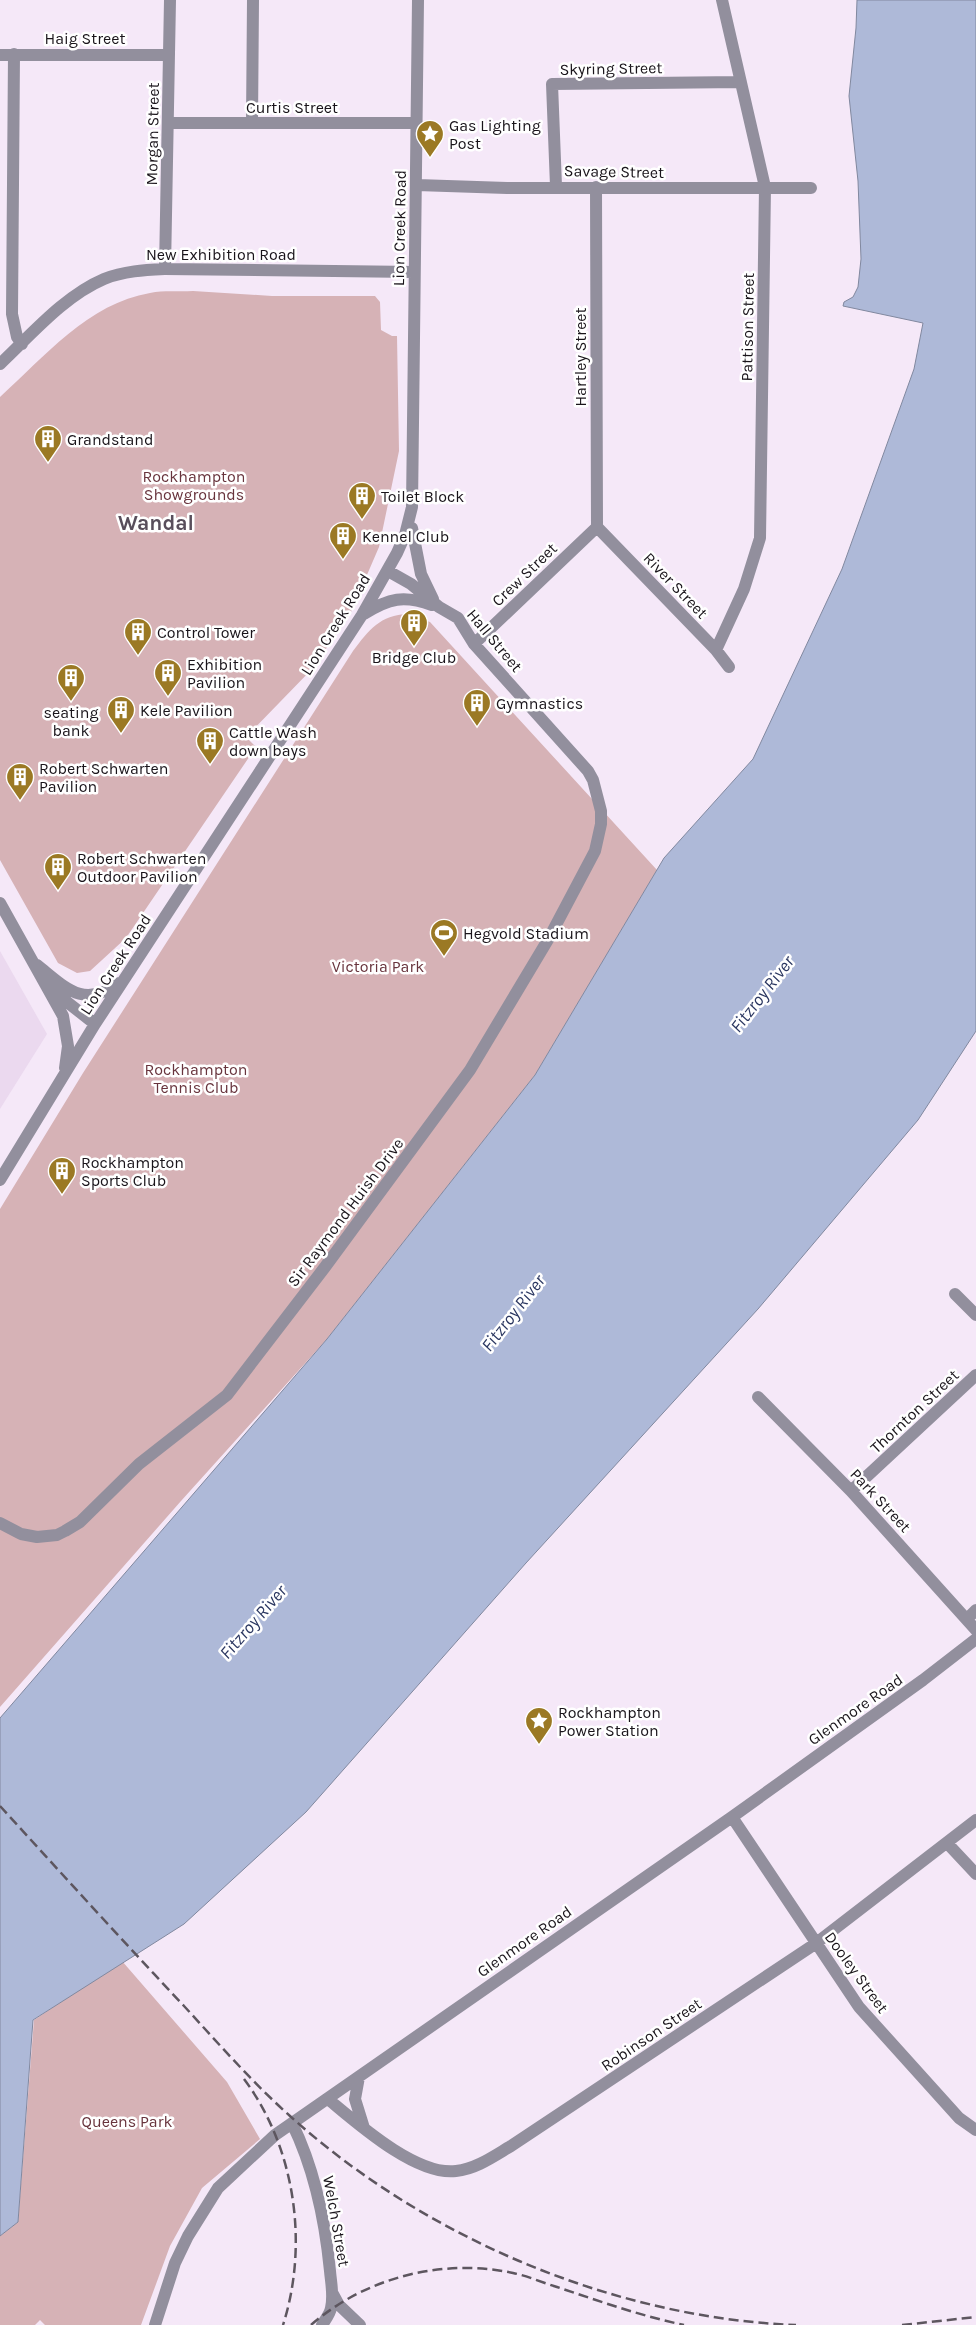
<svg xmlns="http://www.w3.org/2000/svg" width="976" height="2325" viewBox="0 0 976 2325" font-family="Karla,sans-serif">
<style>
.built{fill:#ebd9ef}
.green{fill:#d6b2b6}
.water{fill:#aeb9d8;stroke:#81889f}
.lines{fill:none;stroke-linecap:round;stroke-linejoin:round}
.minor{stroke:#928f9d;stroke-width:12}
.rail{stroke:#5d565f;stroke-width:2.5;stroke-dasharray:10 5;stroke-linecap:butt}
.labels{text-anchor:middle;stroke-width:5;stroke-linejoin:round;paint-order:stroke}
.street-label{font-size:16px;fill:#19141a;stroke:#fff}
.poi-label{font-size:16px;fill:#19141a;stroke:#fff;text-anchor:start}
.park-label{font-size:16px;fill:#68343d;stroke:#fff}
.water-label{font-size:18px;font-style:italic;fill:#2b3761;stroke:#fff}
.district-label{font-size:21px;font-weight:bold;fill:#584e5b;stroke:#fff}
</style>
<rect width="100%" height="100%" fill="#f5e8f8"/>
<path class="built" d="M0 951 47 1034 0 1109Z"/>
<path class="green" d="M193 291 272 296H375L380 302 381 330 392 336H397L399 451 379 547 351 612 313 668 246 737 256 747 126 938 90 971 77 973 58 963 0 860V397C44 357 89 303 150 293 164 290 179 292 193 291Z
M408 614 430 622 657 870 535 1075 327 1339 181 1501 0 1707V1209L83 1073 353 651C369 630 380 615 408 614Z
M122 1961 227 2082 260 2139 202 2188 170 2246 141 2325H45L40 2320 35 2325H0V2236L18 2222 34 2020Z"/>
<path class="water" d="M857 0H976V1031L918 1120 758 1309 526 1563 306 1812 184 1924 33 2020 18 2222 0 2236V1718L327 1339 535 1075 664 858 753 759 842 569 914 369 923 323 843 306 844 302 853 297 858 287 861 259 858 181 849 96 856 28Z"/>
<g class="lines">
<path class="minor" d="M14 54 12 314 17 337 22 344
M0 55H169
M168 123H416
M252 123 253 0
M417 185 507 188H811
M556 186 552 84 741 82
M596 187 597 527
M165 269 170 0
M0 364C31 335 64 296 104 279 124 271 145 270 165 269L414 272
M408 525 412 528 421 574 433 599
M597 527 716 650 729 667
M364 614C389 598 404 595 432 605
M474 644 597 527
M716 650 744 589 760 538 765 187 722 0
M0 903 63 1016 68 1046 65 1068
M37 965C66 988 83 1009 119 983
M51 982 67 1002 95 1024
M0 1180 95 1024 362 615 397 553 405 535 412 507 418 0
M955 1294 976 1315
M758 1397 851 1491 976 1630
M851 1491 976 1375
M0 1523 21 1534 37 1537 57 1535 65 1531 80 1522 139 1464 227 1395 325 1267 470 1070 549 938 595 851 601 824V811L593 780 588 771 474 644 458 618 439 607 411 584 388 571
M967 1619 976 1610
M732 1817 859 2007 959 2118 976 2130
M947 1843 976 1874
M359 2077 355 2099 364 2128
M328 2099C357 2123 416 2176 456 2171 476 2169 494 2156 511 2146L815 1944 976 1820
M292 2123C315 2170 325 2219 330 2271 331 2283 334 2296 331 2308 330 2314 325 2320 322 2325
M333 2294 339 2305 360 2325
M155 2325 175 2263 188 2236 218 2188 275 2135 732 1817 923 1680 976 1639"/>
<path class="rail" d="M0 1806C61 1873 122 1940 184 2006 218 2043 252 2082 290 2116 425 2238 614 2318 796 2325
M244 2079C295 2147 309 2244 283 2325
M311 2325C366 2277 443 2258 513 2273 528 2276 543 2283 557 2287 599 2301 641 2316 684 2325
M902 2325 976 2317"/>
</g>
<defs>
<symbol id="sight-pin" viewBox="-11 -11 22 30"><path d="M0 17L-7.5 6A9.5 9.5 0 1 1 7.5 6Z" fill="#9b7924" stroke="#fff"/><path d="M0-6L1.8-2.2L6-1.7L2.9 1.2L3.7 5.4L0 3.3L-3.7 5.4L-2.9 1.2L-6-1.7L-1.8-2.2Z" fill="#fff"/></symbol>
<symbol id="building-pin" viewBox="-11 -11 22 30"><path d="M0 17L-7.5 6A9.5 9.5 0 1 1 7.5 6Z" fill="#9b7924" stroke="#fff"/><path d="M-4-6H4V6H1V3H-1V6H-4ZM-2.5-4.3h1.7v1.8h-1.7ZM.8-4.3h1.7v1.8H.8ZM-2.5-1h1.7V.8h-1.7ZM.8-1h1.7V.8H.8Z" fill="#fff"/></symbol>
<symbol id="stadium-pin" viewBox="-11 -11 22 30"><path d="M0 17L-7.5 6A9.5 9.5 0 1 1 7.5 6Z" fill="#9b7924" stroke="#fff"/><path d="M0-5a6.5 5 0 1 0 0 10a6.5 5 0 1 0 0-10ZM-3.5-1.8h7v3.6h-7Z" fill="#fff"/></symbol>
</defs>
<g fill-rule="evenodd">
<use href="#sight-pin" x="414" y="118" width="32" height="43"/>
<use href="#building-pin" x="32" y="423" width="32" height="43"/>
<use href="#building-pin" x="346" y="480" width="32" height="43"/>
<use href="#building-pin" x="327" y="520" width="32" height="43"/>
<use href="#building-pin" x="398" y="607" width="32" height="43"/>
<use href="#building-pin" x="122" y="616" width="32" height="43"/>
<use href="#building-pin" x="152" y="657" width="32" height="43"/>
<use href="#building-pin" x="55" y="662" width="32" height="43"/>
<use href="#building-pin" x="461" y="687" width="32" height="43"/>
<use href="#building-pin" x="105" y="694" width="32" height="43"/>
<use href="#building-pin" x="194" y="725" width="32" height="43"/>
<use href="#building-pin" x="4" y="761" width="32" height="43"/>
<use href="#building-pin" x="42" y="851" width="32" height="43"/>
<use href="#stadium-pin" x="428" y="917" width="32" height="43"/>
<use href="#building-pin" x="46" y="1155" width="32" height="43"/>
<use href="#sight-pin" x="523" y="1705" width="32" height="43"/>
</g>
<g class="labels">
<g class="street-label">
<text x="85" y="44">Haig Street</text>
<text transform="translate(611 68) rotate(-1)" y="6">Skyring Street</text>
<text x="292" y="113">Curtis Street</text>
<text transform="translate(152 134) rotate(-89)" y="6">Morgan Street</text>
<text transform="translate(614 171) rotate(1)" y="6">Savage Street</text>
<text transform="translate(399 228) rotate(-89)" y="6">Lion Creek Road</text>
<text x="221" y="260">New Exhibition Road</text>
<text transform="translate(747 327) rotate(-89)" y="6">Pattison Street</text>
<text transform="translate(580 357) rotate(-90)" y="6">Hartley Street</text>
<text transform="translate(524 574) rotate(-44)" y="6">Crew Street</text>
<text transform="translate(676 585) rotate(46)" y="6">River Street</text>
<text transform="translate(335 624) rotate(-58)" y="6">Lion Creek Road</text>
<text transform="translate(495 640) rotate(50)" y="6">Hall Street</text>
<text transform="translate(115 964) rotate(-57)" y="6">Lion Creek Road</text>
<text transform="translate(345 1212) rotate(-53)" y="6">Sir Raymond Huish Drive</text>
<text transform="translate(914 1411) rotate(-43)" y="6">Thornton Street</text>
<text transform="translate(881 1500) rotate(47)" y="6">Park Street</text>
<text transform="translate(855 1709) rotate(-35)" y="6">Glenmore Road</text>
<text transform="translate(524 1941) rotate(-35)" y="6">Glenmore Road</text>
<text transform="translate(857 1972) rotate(54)" y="6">Dooley Street</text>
<text transform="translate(651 2034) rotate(-34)" y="6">Robinson Street</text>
<text transform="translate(337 2221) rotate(80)" y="6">Welch Street</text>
</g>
<g class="poi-label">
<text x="449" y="131">Gas Lighting<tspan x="449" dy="18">Post</tspan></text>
<text x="67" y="445">Grandstand</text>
<text x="381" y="502">Toilet Block</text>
<text x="362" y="542">Kennel Club</text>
<text x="157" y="638">Control Tower</text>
<text x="414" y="663" text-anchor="middle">Bridge Club</text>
<text x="187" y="670">Exhibition<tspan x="187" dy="18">Pavilion</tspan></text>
<text x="496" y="709">Gymnastics</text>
<text x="140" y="716">Kele Pavilion</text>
<text x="71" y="718" text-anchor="middle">seating<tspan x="71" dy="18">bank</tspan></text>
<text x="229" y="738">Cattle Wash<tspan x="229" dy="18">down bays</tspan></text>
<text x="39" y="774">Robert Schwarten<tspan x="39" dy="18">Pavilion</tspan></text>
<text x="77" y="864">Robert Schwarten<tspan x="77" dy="18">Outdoor Pavilion</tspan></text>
<text x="463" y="939">Hegvold Stadium</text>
<text x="81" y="1168">Rockhampton<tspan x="81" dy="18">Sports Club</tspan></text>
<text x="558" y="1718">Rockhampton<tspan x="558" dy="18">Power Station</tspan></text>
</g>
<g class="park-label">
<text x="194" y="482">Rockhampton<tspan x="194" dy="18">Showgrounds</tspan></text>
<text x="378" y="972">Victoria Park</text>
<text x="196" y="1075">Rockhampton<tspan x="196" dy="18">Tennis Club</tspan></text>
<text x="127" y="2127">Queens Park</text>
</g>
<g class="water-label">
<text transform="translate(762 994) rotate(-52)" y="6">Fitzroy River</text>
<text transform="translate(513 1313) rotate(-52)" y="6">Fitzroy River</text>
<text transform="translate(253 1622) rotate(-49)" y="6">Fitzroy River</text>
</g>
<g class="district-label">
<text x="156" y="530">Wandal</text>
</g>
</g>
</svg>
